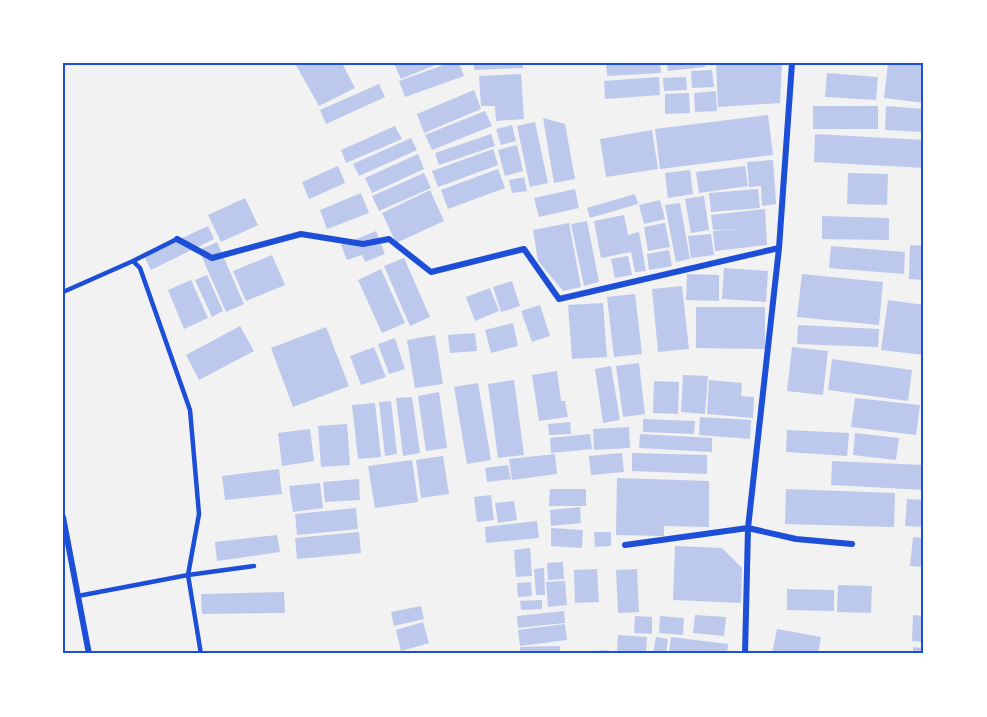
<svg xmlns="http://www.w3.org/2000/svg" width="987" height="717" viewBox="0 0 987 717" font-family="Manrope,sans-serif">
<style>
.building{fill:#bdc9ec}
.lines{fill:none;stroke-linecap:round;stroke-linejoin:round}
.service{stroke:#1d4ed8;stroke-width:4.5}
.minor{stroke:#1d4ed8;stroke-width:6}
.neatline{fill:none;stroke:#1d4ed8;stroke-width:2}
</style>
<rect width="100%" height="100%" fill="#f2f2f2"/>
<path class="building" d="M299 63H342L355 88 319 106 296 65Z
M394 63H440L401 79Z
M449 63H459L464 76 405 97 399 81Z
M474 63H523V68L474 70Z
M606 63H660L661 73 607 76Z
M677 63H704L705 67 668 71 667 64Z
M716 63H782L780 103 718 107Z
M888 63H924V103L884 98Z
M712 70 714 87 692 88 691 71Z
M827 73 878 77 876 100 825 97Z
M521 74 524 119 496 121 495 106H481L479 76Z
M659 77 660 95 605 99 604 81Z
M686 77 687 90 664 91 663 78Z
M379 84 385 97 326 124 320 110Z
M474 90 481 109 424 133 417 114Z
M716 91 717 111 695 112 694 93Z
M689 93 690 113 665 114V94Z
M813 106H878V129H813Z
M886 106 924 109V132L885 130Z
M485 111 492 126 432 150 425 135Z
M768 115 773 155 660 169 655 129Z
M543 118 565 124 575 179 554 183Z
M535 122 548 183 530 187 517 126Z
M512 125 516 141 501 145 496 129Z
M395 126 402 139 346 163 341 150Z
M652 130 658 169 606 177 600 139Z
M491 134 495 146 439 165 435 153Z
M815 134 924 140V168L814 162Z
M411 138 417 150 359 176 353 164Z
M517 145 523 171 505 176 498 150Z
M493 149 498 165 438 187 432 171Z
M418 154 424 169 372 193 365 178Z
M773 160 776 204 762 206 761 186 749 187 747 162Z
M338 166 345 183 309 199 302 182Z
M745 166 748 186 699 193 696 172Z
M498 169 505 188 448 209 441 190Z
M690 170 693 194 668 198 665 173Z
M424 173 431 188 379 211 372 196Z
M848 173 888 174 887 205 847 204Z
M524 177 527 191 512 193 509 180Z
M575 189 579 208 539 217 534 198Z
M758 189 760 208 711 212 709 193Z
M430 190 444 221 396 243 382 213Z
M361 193 369 213 327 229 320 210Z
M635 194 638 204 590 218 587 208Z
M704 196 709 230 691 233 685 199Z
M245 198 258 225 221 242 208 215Z
M660 200 665 219 644 224 639 205Z
M680 203 690 259 676 262 665 205Z
M765 209 767 245 715 251 713 231 739 229 713 230 711 215Z
M624 215 628 235 639 232 646 271 635 272 631 252 601 258 594 221Z
M822 216 889 218V240L822 239Z
M587 221 599 282 584 286 571 224Z
M569 223 581 287 563 291 538 261 533 230Z
M665 223 670 247 648 251 644 227Z
M208 226 214 239 151 270 144 256Z
M376 231 385 254 365 262 362 255 347 260 341 245Z
M711 234 714 255 691 258 688 236Z
M217 242 244 304 226 312 199 250Z
M910 245 924 246V280L909 279Z
M831 246 905 252 904 274 829 268Z
M669 250 672 266 649 270 647 254Z
M272 255 285 285 246 301 233 271Z
M628 256 632 275 615 278 611 259Z
M404 258 430 317 410 326 384 266Z
M724 268 768 271 766 302 722 299Z
M381 269 405 323 382 333 358 280Z
M687 274 719 275V301L686 300Z
M802 274 883 282 879 325 797 317Z
M207 275 223 311 212 317 195 280Z
M191 280 208 318 184 329 168 290Z
M512 281 520 306 501 312 493 287Z
M682 286 689 349 658 352 652 289Z
M490 288 499 311 475 321 466 297Z
M635 294 642 354 614 357 607 297Z
M888 300 924 305V355L881 350Z
M603 303 607 357 572 359 568 305Z
M540 305 550 336 532 342 521 311Z
M696 307H765V349L696 348Z
M513 323 518 346 491 353 485 330Z
M798 325 879 329 878 347 797 344Z
M240 326 254 351 199 380 186 355Z
M326 327 349 386 293 407 271 348Z
M475 333 477 351 450 353 448 335Z
M435 335 443 384 415 388 407 340Z
M395 338 405 369 389 374 378 344Z
M374 347 386 377 361 385 350 356Z
M792 347 828 351 823 395 787 391Z
M832 359 912 370 908 401 828 390Z
M639 363 645 414 623 417 616 366Z
M611 366 620 420 603 423 595 369Z
M557 371 561 401H565L568 417 539 421 532 375Z
M683 375 708 376 705 414 681 412Z
M514 380 524 455 498 458 488 384Z
M709 380 742 383 741 396 754 397 753 418 707 414Z
M654 381 679 382 678 414 653 413Z
M478 383 491 460 467 464 454 387Z
M439 392 447 448 426 451 418 396Z
M412 397 420 453 403 456 396 398Z
M855 398 920 405 916 435 851 427Z
M391 401 397 454 385 456 379 402Z
M375 403 381 457 358 459 352 405Z
M700 417 751 420 750 439 699 435Z
M643 419 695 421 694 434 643 432Z
M570 422 571 434 549 435 548 424Z
M347 424 350 465 321 467 318 426Z
M629 427 630 448 594 450 593 429Z
M310 429 314 461 282 466 278 433Z
M787 430 849 433 847 456 786 452Z
M855 433 899 438 896 460 853 455Z
M590 434 592 449 551 453 550 438Z
M640 434 712 438V452L639 448Z
M622 453 624 472 591 475 589 456Z
M632 453 707 455V474L632 471Z
M555 454 557 474 512 480 509 459Z
M443 456 449 494 421 498 416 460Z
M412 460 418 502 375 508 368 466Z
M832 461 924 465V490L831 485Z
M508 465 511 479 487 482 485 468Z
M279 469 282 494 225 500 222 476Z
M617 478 709 481V527L664 526V536L616 535Z
M359 479 360 500 325 502 323 482Z
M320 483 323 508 293 512 289 486Z
M550 489H586V506H549Z
M786 489 895 493 894 527 785 524Z
M491 495 494 520 477 522 474 497Z
M907 499 924 500V527L905 526Z
M514 501 517 520 498 523 495 503Z
M580 507 581 523 551 526 550 510Z
M356 508 358 529 297 535 295 514Z
M537 521 539 538 486 543 485 527Z
M551 528 583 530 582 548 551 546Z
M359 532 361 553 297 559 295 538Z
M594 532H611V546L595 547Z
M277 535 280 552 217 561 215 542Z
M913 537 924 538V567L910 566Z
M675 546 722 548 742 568 741 603 673 600Z
M530 548 532 576 516 577 514 550Z
M563 562 564 579 548 580 547 563Z
M544 568 545 595H536L534 569Z
M597 569 599 602 575 603 574 570Z
M637 569 639 612 618 613 616 570Z
M565 581 567 605 548 607 546 582Z
M531 582 532 596 518 597 517 583Z
M838 585 872 586 871 613 837 612Z
M787 589 834 590V611L787 610Z
M284 592 285 613 202 614 201 594Z
M542 600V609L521 610 520 601Z
M421 606 424 619 394 626 391 612Z
M564 611 565 623 518 628 517 616Z
M695 615 726 617 724 636 693 633Z
M913 615 924 616V642L912 641Z
M635 616 652 617V634L634 633Z
M660 616 684 618 683 635 659 633Z
M423 622 429 643 401 651 396 630Z
M565 624 567 640 520 646 518 630Z
M777 629 821 637 818 654H772Z
M618 635 647 637 646 654H617Z
M656 637 668 639 666 654H653Z
M671 637 728 644 727 654H669Z
M560 646V654H520V647Z
M913 647 924 648V654H913Z
M609 650V654H570V652Z"/>
<g class="lines">
<path class="service" d="M133 261 177 239
M63 292 133 261 140 268 190 410 199 514 188 575 78 596
M201 654 188 575 254 566"/>
<path class="minor" d="M177 239 212 258 301 234 363 244 389 239 431 272 524 249 559 299 779 248
M63 517 89 654
M625 545 748 528 796 539 852 544
M745 654 748 528 779 248 792 63"/>
</g>
<rect width="987" height="717" fill="none" stroke="#ffffff" stroke-width="129"/>
<rect x="64" y="64" width="858" height="588" class="neatline"/>
</svg>
